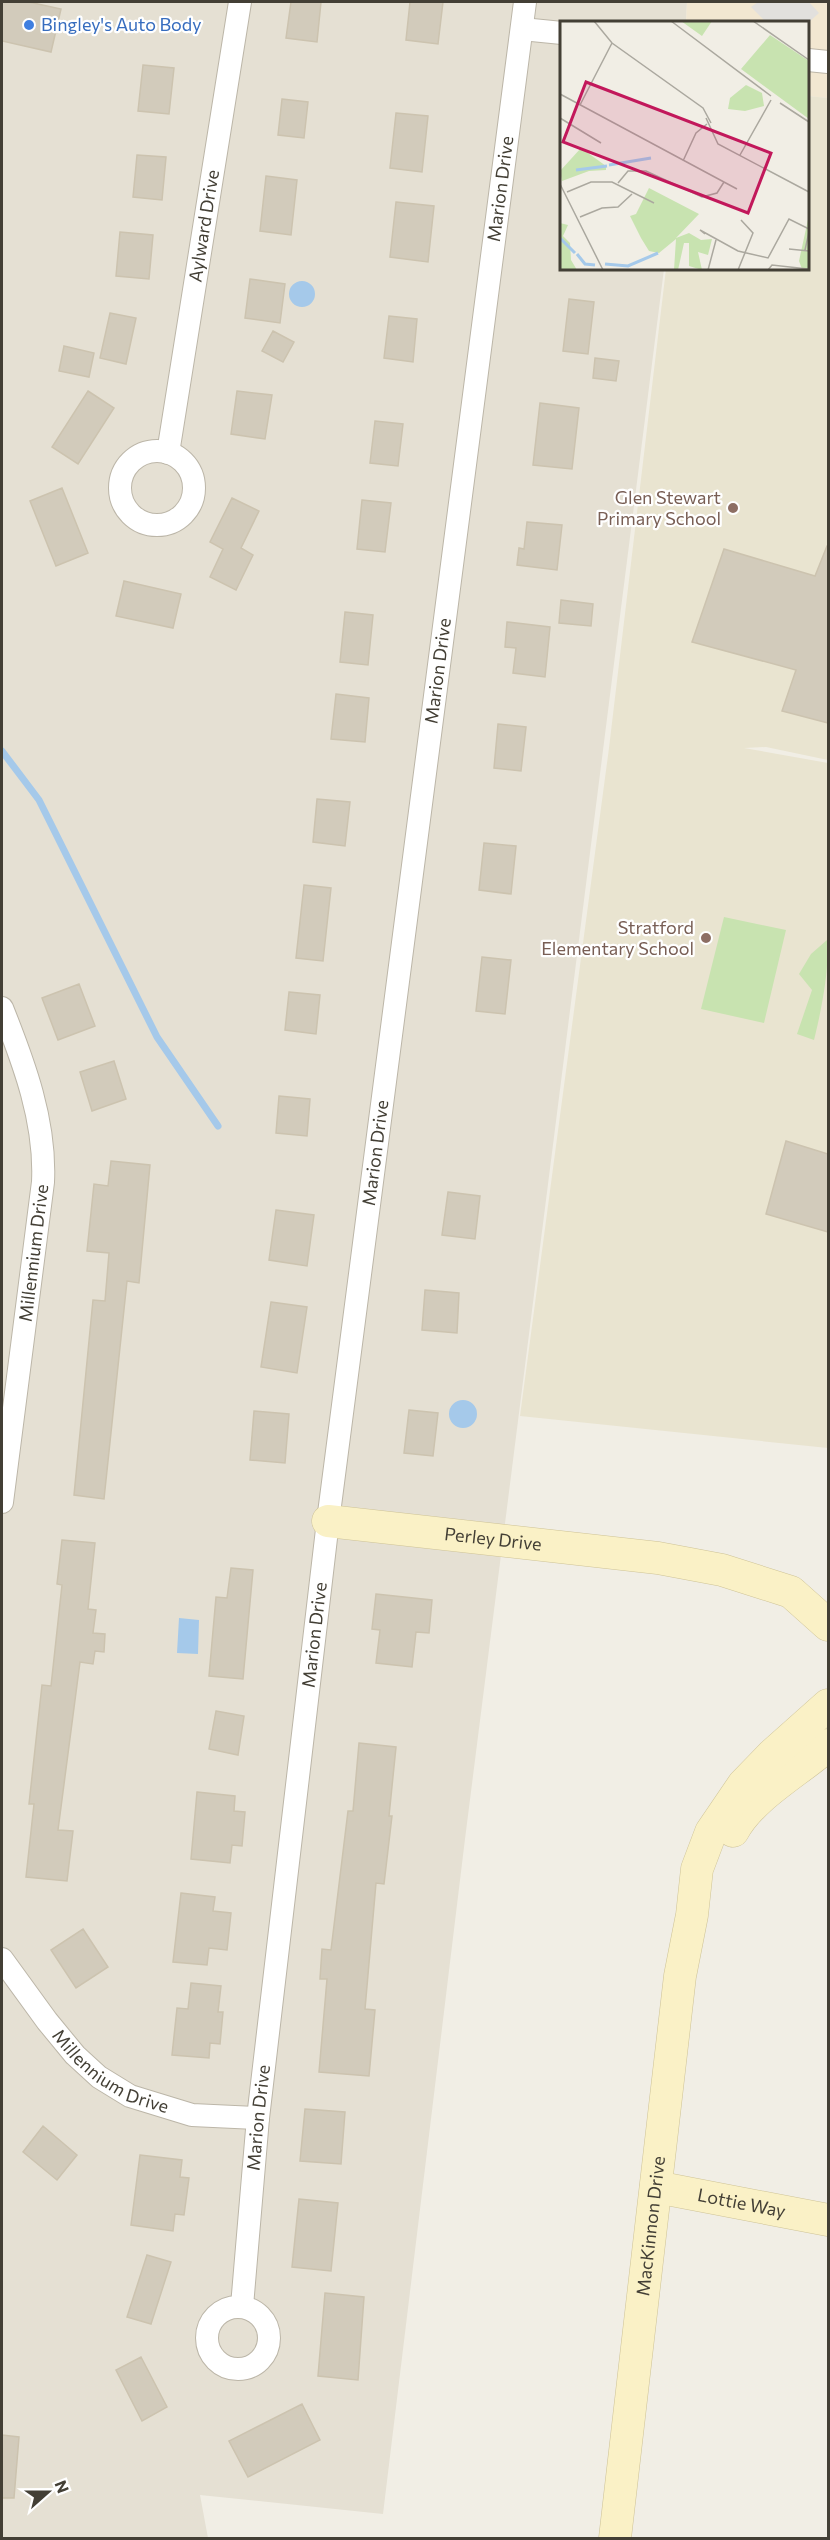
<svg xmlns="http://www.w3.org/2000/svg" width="830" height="2540" viewBox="0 0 830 2540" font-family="Commissioner,sans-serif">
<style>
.residential{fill:#e5e0d3}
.commercial{fill:#f2e7d1}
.education{fill:#e9e4d0}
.green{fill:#c8e3b0}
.parking{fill:#e2e0dd}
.water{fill:#a5c9ea}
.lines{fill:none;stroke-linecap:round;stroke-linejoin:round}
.stream{stroke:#a5c9ea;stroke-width:7}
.building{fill:#d2cbbb;stroke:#ccc3af;stroke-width:1.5}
.street-casing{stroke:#bcb6a8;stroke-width:24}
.secondary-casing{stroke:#cec397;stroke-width:33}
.street{stroke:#fff;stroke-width:22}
.secondary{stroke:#faf1c6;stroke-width:32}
.shop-dot{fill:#3f7fe0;stroke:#fff;stroke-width:2}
.education-dot{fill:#8d6e63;stroke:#fff;stroke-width:2}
.labels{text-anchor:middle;stroke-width:4.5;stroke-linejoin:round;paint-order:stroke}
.shop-label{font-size:18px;fill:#366cbe;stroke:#fff;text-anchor:start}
.street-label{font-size:18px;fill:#433f35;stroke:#fff}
.education-label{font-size:18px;fill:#785e54;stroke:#fff;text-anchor:end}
.inset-river{fill:none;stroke:#a5c9ea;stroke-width:3}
.inset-road{fill:none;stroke:#aba89f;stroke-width:1.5}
.view{fill:#c2185b;fill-opacity:0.15;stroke:#c2185b;stroke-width:3}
.inset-edge{fill:none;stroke:#433f35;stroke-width:3}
</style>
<rect width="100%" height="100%" fill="#f1eee5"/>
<path class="residential" d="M2 2H687L686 22H562V268L664 269 465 1839 383 2514 200 2495 208 2538H2Z"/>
<path class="commercial" d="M687 2H828V98L808 96V22H686Z"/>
<path class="education" d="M808 96 828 98V760L766 747 744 748 828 763V1448L520 1416 609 748 666 269 808 268Z"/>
<path class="green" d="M724 917 786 930 764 1023 701 1009Z
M827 940C830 967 821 1012 814 1040L797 1034 812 990 799 974 811 954Z"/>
<path class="parking" d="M758 2H809L819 13 808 23 766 22 751 7Z"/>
<path class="water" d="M289 294a13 13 0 1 1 26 0a13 13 0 1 1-26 0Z
M449 1414a14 14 0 1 1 28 0a14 14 0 1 1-28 0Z
M179 1618 199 1620 198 1654 177 1653Z"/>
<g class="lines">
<path class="stream" d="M2 751 39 800 157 1037 218 1126"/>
</g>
<path class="building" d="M2 2H29L61 9 51 52 2 41Z
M291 2H321L317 42 286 38Z
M410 2H443L438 44 406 40Z
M143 65 174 68 169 114 138 111Z
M282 99 308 102 304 138 278 135Z
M396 113 428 116 422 172 390 168Z
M137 155 166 157 162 200 133 197Z
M266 176 297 180 291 235 260 231Z
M396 202 434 206 428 262 390 257Z
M120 232 153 235 149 279 116 276Z
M250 279 285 284 280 323 245 318Z
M569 299 594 302 588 354 563 351Z
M110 313 136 318 126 364 100 358Z
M389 316 417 319 413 362 384 358Z
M273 331 294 342 283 362 262 351Z
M64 346 94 353 89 377 59 371Z
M595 358 619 361 616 381 593 378Z
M88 391 114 408 78 464 52 447Z
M237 391 272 395 265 439 231 434Z
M540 403 579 408 572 469 533 465Z
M375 421 403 424 398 466 370 463Z
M62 488 88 553 56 566 30 501Z
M232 498 259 511 241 548 253 555 236 590 210 577 223 549 210 542Z
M362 500 391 503 385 552 357 549Z
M527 522 562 525 557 570 517 565 519 548 524 549Z
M827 546H828V723L782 711 796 670 692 642 724 549 815 576Z
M124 581 181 594 173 628 116 616Z
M561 600 593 604 591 626 559 623Z
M345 612 373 615 368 665 340 662Z
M507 622 550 627 545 677 513 673 516 648 505 647Z
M336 694 369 698 365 742 331 739Z
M498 724 526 727 521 771 494 768Z
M317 799 350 802 345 846 313 842Z
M484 843 516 846 511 894 479 890Z
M304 885 331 888 323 961 296 958Z
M482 957 511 960 505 1014 476 1011Z
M79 984 95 1026 58 1040 42 998Z
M289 992 320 995 316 1034 285 1030Z
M114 1061 126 1099 92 1111 80 1072Z
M279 1096 310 1099 307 1136 276 1133Z
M786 1141 828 1154V1232L766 1214Z
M111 1161 150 1165 139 1283 127 1281 104 1499 74 1495 93 1300 105 1301 109 1253 87 1251 94 1184 108 1186Z
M448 1192 480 1196 475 1239 442 1235Z
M276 1210 314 1215 307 1266 269 1260Z
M425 1290 459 1293 457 1333 422 1330Z
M271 1302 307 1307 297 1373 261 1367Z
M409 1410 438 1413 433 1456 404 1453Z
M254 1411 289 1414 285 1463 250 1460Z
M62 1540 95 1543 88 1609 96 1610 93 1633 105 1634 104 1652 95 1651 93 1664 80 1662 58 1830 73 1831 67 1881 26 1877 34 1804H29L42 1685 51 1686 62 1585 57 1584Z
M231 1568 253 1570 243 1679 209 1676 216 1597 227 1598Z
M376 1594 432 1600 429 1633 416 1632 412 1667 376 1663 380 1630 372 1629Z
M216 1711 244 1716 238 1755 209 1749Z
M359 1743 396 1747 389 1816H392L384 1884 376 1883 365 2009 375 2010 369 2076 319 2072 327 1979H320L322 1949 331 1950 348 1811H353Z
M197 1792 235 1796 234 1811 245 1812 242 1846 232 1845 230 1863 191 1859Z
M181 1893 215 1897 213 1911 231 1913 227 1950 209 1948 207 1965 173 1962Z
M83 1929 108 1967 76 1988 51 1950Z
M191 1983 221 1986 218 2012H223L220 2044 210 2043 209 2058 172 2055 177 2008 188 2009Z
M305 2109 345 2112 341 2164 300 2161Z
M43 2126 77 2155 57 2180 23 2152Z
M140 2155 182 2160 180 2177 189 2178 184 2215 175 2214 173 2231 131 2225Z
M299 2199 338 2203 331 2271 292 2267Z
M147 2255 171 2262 151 2324 127 2317Z
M325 2293 364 2297 358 2380 318 2376Z
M141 2357 167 2407 142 2421 116 2370Z
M302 2404 320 2440 248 2477 229 2441Z
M2 2435 19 2437 14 2498H2Z"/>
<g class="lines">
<defs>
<g id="street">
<path d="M522 29 562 33"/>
<path d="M808 60 828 62"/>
<circle cx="157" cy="488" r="37"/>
<path id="s1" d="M168 453 240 2"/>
<path d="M2 1008C24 1063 46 1122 43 1182L2 1502"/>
<path id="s2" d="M2 1959 47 2021 75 2055 99 2077 130 2096 192 2115 258 2118"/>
<path id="s3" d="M242 2306 258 2118 328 1521 525 2"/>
<circle cx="238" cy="2338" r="31"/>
</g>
<g id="secondary">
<path id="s4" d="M328 1521 658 1558 722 1570 791 1592 828 1625"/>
<path d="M733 1831C752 1796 799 1771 828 1745"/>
<path id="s5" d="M656 2187 828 2220"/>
<path id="s6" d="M615 2538 680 1976 692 1915 697 1869 711 1832 743 1785 773 1754 828 1705"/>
</g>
</defs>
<use href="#street" class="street-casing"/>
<use href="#secondary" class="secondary-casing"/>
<use href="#street" class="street"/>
<use href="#secondary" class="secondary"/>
</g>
<circle class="shop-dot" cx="29" cy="25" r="6"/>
<g class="education-dot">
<circle cx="733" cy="508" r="6"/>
<circle cx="706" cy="938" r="6"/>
</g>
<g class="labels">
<g class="shop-label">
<text x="41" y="31">Bingley's Auto Body</text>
</g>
<g class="street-label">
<text dy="6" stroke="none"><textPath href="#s3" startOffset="2133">Marion Drive</textPath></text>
<text dy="6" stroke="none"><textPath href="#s1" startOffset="230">Aylward Drive</textPath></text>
<text dy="6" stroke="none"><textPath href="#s3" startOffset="1647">Marion Drive</textPath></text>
<text dy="6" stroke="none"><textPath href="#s3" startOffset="1161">Marion Drive</textPath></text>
<text transform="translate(34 1253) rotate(-83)" y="6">Millennium Drive</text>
<text dy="6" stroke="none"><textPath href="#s4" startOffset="166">Perley Drive</textPath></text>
<text dy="6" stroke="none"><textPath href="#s3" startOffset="675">Marion Drive</textPath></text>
<text dy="6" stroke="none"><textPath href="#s2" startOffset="160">Millennium Drive</textPath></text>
<text dy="6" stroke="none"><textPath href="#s3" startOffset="189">Marion Drive</textPath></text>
<text dy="6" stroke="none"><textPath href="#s5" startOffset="87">Lottie Way</textPath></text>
<text dy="6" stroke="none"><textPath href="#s6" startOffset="314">MacKinnon Drive</textPath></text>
</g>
<g class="education-label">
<text x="721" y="504">Glen Stewart<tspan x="721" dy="21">Primary School</tspan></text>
<text x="694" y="934">Stratford<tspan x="694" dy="21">Elementary School</tspan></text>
</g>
</g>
<g transform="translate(560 21)">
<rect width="249" height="249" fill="#f1eee5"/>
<path d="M121 0H152L142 15ZM210 14 249 40V98L181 48ZM186 64 202 72 204 85 185 90 168 88 170 77ZM21 127 46 145V149L29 150 2 160 0 150ZM89 167 139 193 116 217 129 212 141 219 152 218 148 234 138 231 142 249 129 245V222H124L118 249H114L116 218 99 232 89 230 81 217 70 195 76 193ZM249 194V249L242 248 239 240ZM0 202 8 204 3 215 10 222 11 239 17 249H0Z" fill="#c8e3b0"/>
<path class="inset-river" d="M49 144 91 137M16 149 47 145M0 217 15 232M17 233 25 243 35 244M45 243 68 245 98 232"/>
<path class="inset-road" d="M34 0 52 22 143 87 151 102M111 0 211 75M193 0 249 39M0 73 177 168M220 82 249 101M20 84 52 22M0 97 41 122M146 97 158 123 249 171M180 134 211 79M123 140 136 112 147 103M58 162 68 150H86L142 176 157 172 164 161M0 163 43 249M7 171 31 161H52L94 182M20 196 42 187 58 186 72 173M145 213 140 209 178 230 208 237 229 198 249 208M229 228 249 230M245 229 249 211M148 249 156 219M178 249 193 212 181 199M208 249 212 244 248 248"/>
<path class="view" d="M26 61 211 132 188 192 3 121Z"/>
<rect width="249" height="249" class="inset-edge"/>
</g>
<rect width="830" height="2540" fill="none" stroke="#433f35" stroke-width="6"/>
<g transform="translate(48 2492) rotate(69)" stroke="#ffffff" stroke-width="4.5" paint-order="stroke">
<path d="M0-4.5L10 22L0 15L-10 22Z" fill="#433f35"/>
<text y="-9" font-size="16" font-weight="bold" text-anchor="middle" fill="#433f35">N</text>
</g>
</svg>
